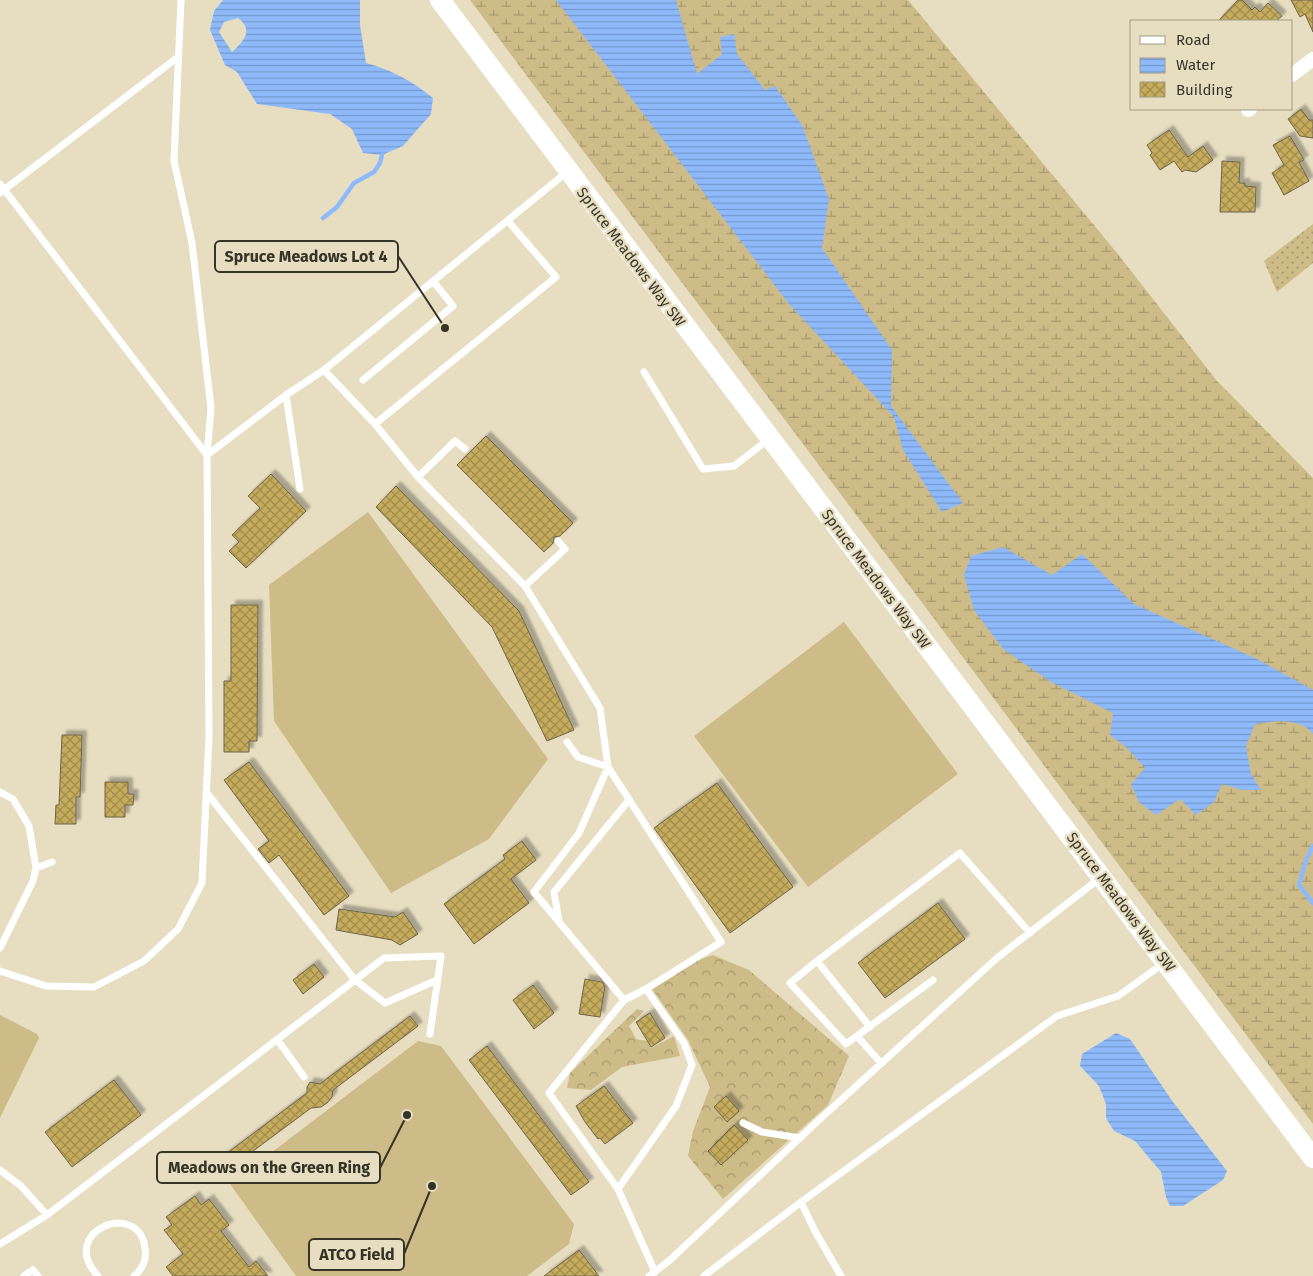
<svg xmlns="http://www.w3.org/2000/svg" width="1313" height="1276" viewBox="0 0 1313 1276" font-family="'Fira Sans',sans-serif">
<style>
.green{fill:url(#green-dots)}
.forest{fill:url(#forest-crowns)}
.wetland{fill:url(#wetland-marsh)}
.pitch{fill:#cdbc88}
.water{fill:url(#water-rules);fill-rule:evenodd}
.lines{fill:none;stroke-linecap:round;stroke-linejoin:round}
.stream{stroke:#8ebafb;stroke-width:4.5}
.building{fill:url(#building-cross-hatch);stroke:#6d654c;filter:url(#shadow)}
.service{stroke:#fff;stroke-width:7}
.minor{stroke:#fff;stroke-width:14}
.secondary{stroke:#fff;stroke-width:20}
.labels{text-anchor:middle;stroke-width:5;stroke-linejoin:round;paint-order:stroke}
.street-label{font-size:15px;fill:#363327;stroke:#e7dec1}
.leader{fill:none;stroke:#363327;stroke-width:2}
.callout-dot{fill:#363327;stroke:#e7dec1;stroke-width:2}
.callout{fill:#e7dec1;stroke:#363327;stroke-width:2}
.callout-label{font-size:16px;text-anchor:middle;font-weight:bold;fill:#363327}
</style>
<defs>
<pattern id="green-dots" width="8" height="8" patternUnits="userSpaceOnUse" patternTransform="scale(1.25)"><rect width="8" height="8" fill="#cdbc88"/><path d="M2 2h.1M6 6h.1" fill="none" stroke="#a7996f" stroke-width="1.8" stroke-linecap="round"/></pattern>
<pattern id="forest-crowns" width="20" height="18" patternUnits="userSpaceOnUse" patternTransform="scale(1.25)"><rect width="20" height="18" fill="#cdbc88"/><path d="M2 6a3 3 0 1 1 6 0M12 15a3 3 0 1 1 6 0" fill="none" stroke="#a7996f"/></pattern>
<pattern id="wetland-marsh" width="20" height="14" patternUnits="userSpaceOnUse" patternTransform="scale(1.25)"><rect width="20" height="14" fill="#cdbc88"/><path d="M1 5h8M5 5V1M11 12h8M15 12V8" fill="none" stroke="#a7996f"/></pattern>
<pattern id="water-rules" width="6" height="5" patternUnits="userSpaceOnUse" patternTransform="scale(1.25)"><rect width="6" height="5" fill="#8ebafb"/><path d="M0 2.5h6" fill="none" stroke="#7598cb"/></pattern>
<pattern id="building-cross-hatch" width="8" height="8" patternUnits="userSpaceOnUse" patternTransform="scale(1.25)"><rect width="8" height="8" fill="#c5ac5c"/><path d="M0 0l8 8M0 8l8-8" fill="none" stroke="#a18d4c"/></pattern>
<filter id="shadow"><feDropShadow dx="4.5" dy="-4.5" stdDeviation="1" flood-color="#0004"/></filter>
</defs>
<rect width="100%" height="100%" fill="#e7dec1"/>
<path class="green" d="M1313 224V263L1277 292 1264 261Z"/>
<path class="forest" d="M713 955 749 970 849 1056 828 1105 723 1199 688 1156 693 1131 710 1087 688 1040 652 989 677 967Z
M637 1009 644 1011 629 1026 636 1039 647 1041 651 1048 674 1036 680 1056 622 1067 591 1090 567 1088 570 1073Z"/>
<path class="wetland" d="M470 0H908L1117 253 1217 381 1313 478V1124Z"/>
<path class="pitch" d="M368 512 548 759 489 839 391 893 274 721 269 585Z
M844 622 958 774 808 887 694 736Z
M0 1015 37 1034 39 1038 0 1118Z
M418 1041 441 1046 574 1224 569 1244 527 1276H296L230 1184Z"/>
<path class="water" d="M223 0H360V25L366 63C392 70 412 81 433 98L431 114 403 146 382 155 363 153 352 129 330 114 257 104 237 72 225 65 210 30 214 11ZM238 18C254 30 244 41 232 52L219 32 224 22Z
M556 0H676L697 74 722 54 720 37 734 34 737 54 765 90 775 86 802 125 829 199 822 248 892 350 891 406 963 503 942 512 903 450 894 417 789 304Z
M1003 547 1052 575 1082 554 1134 604 1257 659 1313 690V734C1300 717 1273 721 1255 724L1246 746 1251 774 1261 790H1242L1222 784 1214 802 1196 815 1180 799 1156 815 1139 802 1131 784 1145 768 1126 747 1110 735 1113 713 1051 682 1003 649 974 610 964 575 971 556Z
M1116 1033 1130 1039 1173 1102 1227 1171 1223 1180 1183 1206H1170L1166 1197 1161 1172 1135 1141 1114 1131 1106 1118V1104L1099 1086 1080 1066 1082 1054Z"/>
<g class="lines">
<path class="stream" d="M323 218 337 207 354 183 374 172 380 163 382 155
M1313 846 1306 860 1299 885 1313 903"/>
</g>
<path class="building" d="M1238 0H1242L1252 10 1255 7 1260 12 1268 3 1282 16 1276 21H1218Z
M1291 0H1313V32L1305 14 1300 17Z
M1301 109 1309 120H1313V138L1300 136 1288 119Z
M1169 130 1188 157 1203 146 1213 160 1196 172 1185 170 1182 172 1174 161 1160 170 1150 155 1152 153 1147 145Z
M1290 136 1304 160 1299 162 1309 181 1284 195 1272 173 1284 165 1273 145Z
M1222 161 1240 162 1239 183H1245V186L1256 187 1255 212H1220Z
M486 436 573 523 560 536 554 537 553 543 544 552 457 465Z
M271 474 306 511 246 568 229 551 239 542 232 535 260 508 248 496Z
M396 486 519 611 574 730 547 741 492 627 376 507Z
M231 605H258L257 741H249V752H224V681H231Z
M62 735H82L80 797H76V824H55L56 805H59Z
M249 762 349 896 324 915 279 855 269 863 258 849 269 841 224 780Z
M105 782H128V794H134L133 805H125V817H105Z
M717 783 793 887 730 933 654 828Z
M522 841 536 860 511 879 529 903 474 944 444 904 505 859 503 855Z
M938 903 965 939 885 998 858 963Z
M339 909 395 917 403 912 418 934 400 945 392 940 336 930Z
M314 964 324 977 303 994 293 980Z
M585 979 602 982 605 986 600 1017 579 1014Z
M533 985 554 1013 534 1029 513 1000Z
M650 1013 665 1038 651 1047 636 1022Z
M410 1016 418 1026 333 1090 332 1097 327 1103 321 1107 311 1108 222 1174 214 1163 307 1093V1087L310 1082 320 1084Z
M487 1046 589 1182 571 1195 469 1060Z
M114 1080 141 1115 72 1167 45 1132Z
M604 1086 633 1123 605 1144 600 1138 598 1139 585 1122 576 1106Z
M726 1096 739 1111 727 1122 714 1107Z
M734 1125 748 1140 721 1165 708 1151Z
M195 1196 201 1205 209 1199 229 1225 221 1231 249 1267 256 1261 268 1276H173L166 1267 183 1254 164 1230 172 1225 166 1217Z
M579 1250 599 1276H544Z"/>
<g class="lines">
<path class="service" d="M0 184 207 455
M0 193 178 57
M324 370 375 424 418 477 525 586 600 708 608 767 579 833 534 892 624 1000
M644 372 703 469 734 466 769 439
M363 380 453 306 433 281
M286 395 300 489
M375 424 556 277 508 221
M207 455 286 395 324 370 567 172
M418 477 455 441 465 449
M525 586 565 549 558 541
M567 742 578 757 608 767 721 942 646 989
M0 792 13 799 29 826 36 868 33 881 0 948
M206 792 355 980 385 1003 437 980
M36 868 52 862
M559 921 554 892 628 801
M817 961 790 983 846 1044 933 980
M0 971 46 986 94 987 144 961 178 929 202 883 209 736 207 455 211 408 192 243 174 161 181 0
M870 1027 817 961 960 853 1030 933
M857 1036 881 1063
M277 1039 304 1077
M743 1123 762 1132 800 1138
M0 1170 21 1186 47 1215
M618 1189 676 1106 692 1065 684 1043 646 989 624 1000 549 1093 618 1189 655 1272
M801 1202 816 1233 841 1276
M0 1244 47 1215 384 958 441 956 430 1034
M24 1276 33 1270 38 1276
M98 1276C56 1231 140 1198 145 1249 147 1259 142 1270 134 1276
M649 1276 670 1260 819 1120 997 958 1100 878
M704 1276 801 1202 1057 1016 1118 996 1164 963"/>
<path class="minor" d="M1292 75 1313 59
M1248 110 1250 109"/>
<path class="secondary" d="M440 0 1313 1158"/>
</g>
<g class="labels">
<g class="street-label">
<text transform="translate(631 257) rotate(53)" y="5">Spruce Meadows Way SW</text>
<text transform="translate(876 579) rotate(53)" y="5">Spruce Meadows Way SW</text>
<text transform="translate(1121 902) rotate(53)" y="5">Spruce Meadows Way SW</text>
</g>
</g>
<path class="leader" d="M445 328L398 256M407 1115L380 1168M432 1186L404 1254"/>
<g class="callout-dot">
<circle cx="445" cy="328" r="5"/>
<circle cx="407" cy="1115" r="5"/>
<circle cx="432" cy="1186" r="5"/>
</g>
<g class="callout">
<rect x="215" y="241" width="183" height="31" rx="5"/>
<rect x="157" y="1152" width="223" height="31" rx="5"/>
<rect x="309" y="1239" width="95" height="31" rx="5"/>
</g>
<g class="callout-label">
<text x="306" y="262">Spruce Meadows Lot 4</text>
<text x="269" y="1173">Meadows on the Green Ring</text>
<text x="357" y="1260">ATCO Field</text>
</g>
<rect x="1130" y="20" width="162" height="90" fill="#e7dec1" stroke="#a09a83"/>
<rect x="1140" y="36" width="25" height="8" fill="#ffffff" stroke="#a09a83"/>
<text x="1176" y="45" font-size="15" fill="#363327">Road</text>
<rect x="1140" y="58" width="25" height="15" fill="url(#water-rules)" stroke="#a09a83"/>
<text x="1176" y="70" font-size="15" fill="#363327">Water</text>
<rect x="1140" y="82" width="25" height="15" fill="url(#building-cross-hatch)" stroke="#a09a83"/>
<text x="1176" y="95" font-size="15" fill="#363327">Building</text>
</svg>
